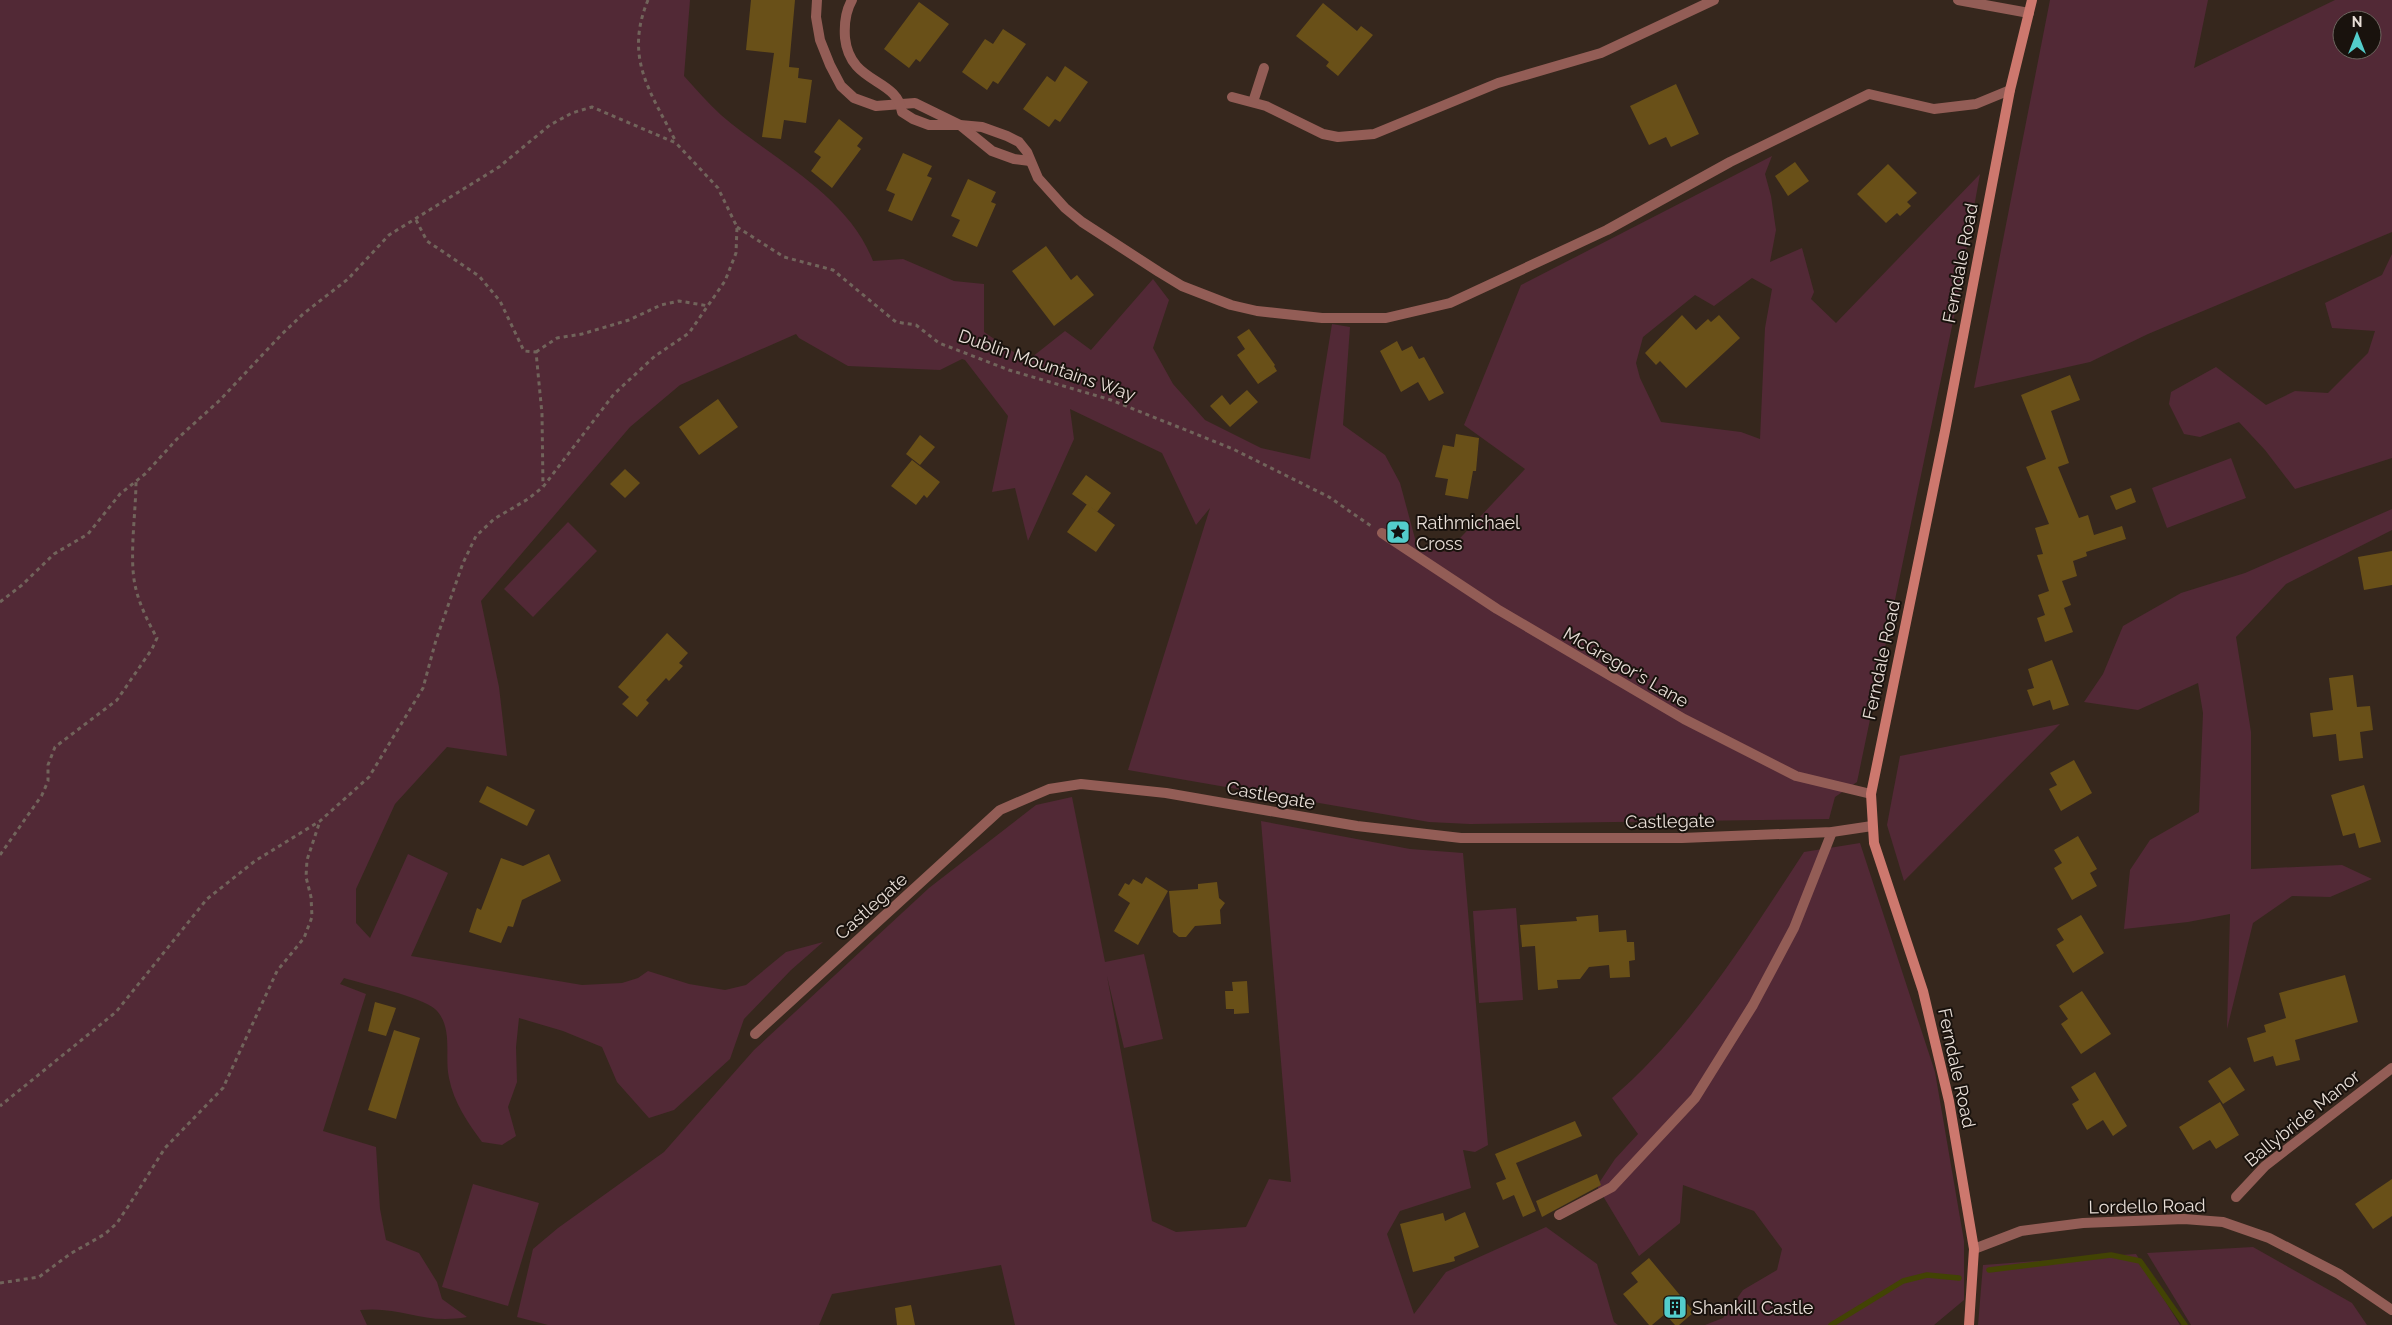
<svg xmlns="http://www.w3.org/2000/svg" width="2392" height="1325" font-family="Raleway,sans-serif">
	<style>
		.green { fill: #522936; fill-rule: evenodd }
		.lines { fill: none; stroke-linecap: round; stroke-linejoin: round }
		.stream { stroke: #424304; stroke-width: 5.5 }
		.building { fill: #695018 }
		.path { stroke: #71645b; stroke-width: 3; stroke-dasharray: 4 4; stroke-linecap: butt }
		.lane { stroke: #935d56; stroke-width: 10 }
		.street { stroke: #935d56; stroke-width: 10 }
		.secondary { stroke: #cd786e; stroke-width: 10 }
		.labels { text-anchor: middle; dominant-baseline: central; stroke-width: 4; stroke-linejoin: round; paint-order: stroke }
		.street-label { font-size: 18px; fill: #e8ded7; stroke: #19120d }
		.poi-label { font-size: 18px; fill: #e8ded7; stroke: #19120d; text-anchor: start }
	</style>
	<rect width="100%" height="100%" fill="#36271d"/>
	<g class="green">
		<path d="M0,0H690L684,76C696,89 708,103 721,115C772,159 847,194 873,261L903,259L954,281L984,284V332L1027,361L1065,331L1091,350L1153,279L1169,300L1153,348L1173,384L1205,420L1261,448L1310,459L1332,324L1350,327L1343,425L1385,455L1400,483L1417,546L1447,552L1525,469L1464,425L1521,285L1772,156L1765,174L1771,196L1776,230L1770,262L1802,248L1814,292L1811,299L1836,323L1980,174L1955,312L1857,782L1835,797L1829,819L1470,824L1429,822L1128,770L1210,508L1196,525L1162,453L1070,409L1074,439L1028,541L1015,488L992,492L1008,416L965,360L962,359L940,370L848,366L799,338L796,334L680,385L630,427L481,601L499,687L507,756L447,747L395,804L356,889V923L370,938L408,854L448,873L411,956L582,985L622,983L638,978L648,971L689,984L725,990L746,985L786,952L823,942L791,970L744,1019L730,1059L674,1110L649,1118L617,1082L602,1047L563,1031L519,1018L516,1047L517,1082L508,1107L516,1136L502,1145L482,1142C468,1123 454,1103 449,1078C444,1056 454,1027 435,1009C422,997 363,984 344,978L340,984L366,994L323,1131L376,1147L380,1209L386,1240L419,1253L437,1282L442,1299L467,1317C423,1325 403,1306 360,1310L367,1325H0ZM1752,278L1772,289L1765,328L1760,439L1741,432L1661,422L1640,378L1636,363L1643,337L1695,295L1714,306Z"/>
		<path d="M2050,0H2208L2194,68L2335,0H2392V232L2148,334L2090,362L1974,388ZM2342,20H2372V50H2342Z"/>
		<polygon points="2392,254 2392,458 2295,489 2265,450 2239,422 2200,437 2184,434 2169,404 2171,392 2216,367 2266,405 2295,391 2328,393 2368,353 2375,331 2332,328 2325,303 2382,275"/>
		<polygon points="2231,458 2246,498 2167,528 2152,488"/>
		<polygon points="2392,509 2392,530 2286,584 2236,637 2251,732 2251,869 2342,865 2372,879 2330,897 2292,896 2253,923 2227,1029 2230,914 2188,922 2124,929 2130,870 2150,840 2199,812 2203,713 2198,683 2138,710 2084,702 2103,674 2123,626 2181,593 2245,573"/>
		<polygon points="568,522 597,551 533,617 504,589"/>
		<polygon points="2060,724 1904,881 1887,825 1900,756"/>
		<polygon points="1072,797 1105,962 1144,954 1163,1039 1124,1048 1107,976 1152,1221 1176,1232 1246,1227 1269,1179 1291,1182 1261,821 1410,849 1463,853 1488,1145 1475,1152 1463,1150 1471,1188 1400,1211 1387,1234 1414,1314 1446,1272 1546,1227 1597,1264 1614,1322 1618,1325 1015,1325 1001,1265 832,1294 819,1325 548,1325 517,1317 533,1249 558,1228 664,1152 754,1050 929,888 1036,805"/>
		<path d="M1860,843L1935,1072L1964,1241V1300L1934,1325H1705L1723,1318L1743,1290L1777,1270L1782,1249L1754,1211L1683,1185L1680,1223L1639,1256L1597,1186L1615,1159L1638,1134L1612,1098C1691,1030 1747,939 1804,852Z"/>
		<polygon points="1516,908 1523,1000 1479,1003 1473,911"/>
		<polygon points="473,1184 539,1203 508,1306 442,1287"/>
		<polygon points="2253,1247 2352,1303 2367,1325 2191,1325 2147,1253"/>
		<polygon points="2136,1254 2180,1325 1978,1325 1983,1265"/>
	</g>
	<g class="lines">
		<g class="stream">
			<polyline points="1989,1270 2111,1255 2140,1261 2185,1325"/>
			<polyline points="1831,1325 1903,1281 1927,1275 1959,1278"/>
		</g>
	</g>
	<g class="building">
		<polygon points="751,0 795,0 789,67 799,68 798,78 812,80 806,123 784,120 781,139 762,137 774,53 746,50"/>
		<polygon points="919,2 949,24 920,62 916,59 909,68 884,49"/>
		<polygon points="1323,3 1357,31 1361,26 1373,35 1338,76 1326,66 1329,62 1296,36"/>
		<polygon points="1003,29 1026,44 998,84 993,81 987,90 962,72 985,39 993,44"/>
		<polygon points="1065,66 1088,82 1060,122 1055,119 1049,127 1023,109 1047,76 1055,82"/>
		<polygon points="1676,84 1699,134 1671,147 1666,137 1649,145 1630,106"/>
		<polygon points="839,119 863,138 857,146 861,149 832,188 811,171 821,157 814,152"/>
		<polygon points="903,153 932,166 927,176 932,178 912,221 888,211 895,194 886,190"/>
		<polygon points="1795,162 1809,181 1788,196 1775,176"/>
		<polygon points="1888,164 1917,193 1907,202 1911,206 1900,216 1897,213 1886,223 1857,194"/>
		<polygon points="968,179 996,192 991,202 996,204 977,247 952,236 960,220 951,216"/>
		<polygon points="1046,246 1071,280 1077,275 1094,295 1054,326 1012,271"/>
		<polygon points="1682,315 1696,330 1708,319 1711,322 1719,315 1740,338 1686,388 1660,361 1656,365 1645,353"/>
		<polygon points="1249,329 1275,365 1274,366 1277,371 1258,384 1237,355 1245,349 1237,337"/>
		<polygon points="1397,341 1402,351 1412,346 1419,359 1424,357 1444,393 1429,401 1418,382 1401,392 1380,351"/>
		<polygon points="2070,375 2080,400 2051,411 2069,463 2058,467 2079,518 2088,515 2094,535 2122,526 2126,539 2086,552 2087,556 2073,561 2077,576 2062,581 2071,605 2064,608 2073,632 2045,642 2037,618 2045,615 2038,595 2049,591 2037,555 2043,554 2035,528 2049,524 2026,467 2046,459 2021,395"/>
		<polygon points="1247,390 1258,402 1230,427 1210,406 1222,395 1230,405"/>
		<polygon points="718,399 738,427 699,455 679,427"/>
		<polygon points="1456,434 1479,438 1476,471 1473,471 1468,499 1445,495 1448,479 1435,477 1443,445 1454,447"/>
		<polygon points="920,435 935,447 920,465 906,454"/>
		<polygon points="912,460 940,482 927,498 924,495 916,505 891,486"/>
		<polygon points="625,469 640,483 625,498 610,484"/>
		<polygon points="1086,475 1111,493 1097,512 1072,494"/>
		<polygon points="2131,488 2136,502 2116,510 2110,496"/>
		<polygon points="1087,504 1115,525 1096,552 1067,532"/>
		<polygon points="2392,551 2392,585 2364,590 2358,557"/>
		<polygon points="667,633 688,653 679,663 683,666 669,681 666,678 646,700 649,703 637,717 622,704 629,697 618,687"/>
		<polygon points="2052,660 2069,705 2053,710 2050,700 2033,706 2027,690 2034,688 2028,669"/>
		<polygon points="2353,675 2357,707 2370,706 2373,730 2360,732 2363,758 2339,761 2336,734 2313,737 2310,713 2333,710 2329,678"/>
		<polygon points="2074,760 2092,793 2061,811 2049,789 2057,785 2050,773"/>
		<polygon points="2364,785 2381,842 2359,848 2355,833 2343,836 2331,795"/>
		<polygon points="487,786 535,810 527,826 479,802"/>
		<polygon points="2078,836 2097,869 2090,873 2097,886 2072,900 2054,868 2062,863 2054,850"/>
		<polygon points="549,854 561,881 522,900 513,927 508,926 501,943 469,932 477,908 481,910 501,858 523,866"/>
		<polygon points="1146,877 1168,891 1138,945 1114,931 1130,903 1118,895 1125,883 1129,885 1133,879 1142,884"/>
		<polygon points="1217,882 1219,898 1225,903 1220,910 1221,924 1195,926 1186,937 1179,937 1173,932 1169,891 1198,889 1198,884"/>
		<polygon points="1598,915 1599,932 1626,930 1627,942 1634,942 1635,960 1629,961 1630,977 1610,978 1609,965 1589,967 1580,979 1557,980 1558,988 1538,990 1535,946 1522,947 1520,925 1577,921 1576,917"/>
		<polygon points="2081,915 2104,953 2073,973 2056,945 2064,940 2057,929"/>
		<polygon points="2345,975 2358,1022 2295,1040 2300,1060 2276,1066 2273,1056 2254,1062 2247,1038 2266,1032 2264,1025 2286,1018 2279,993"/>
		<polygon points="1247,981 1249,1013 1234,1014 1234,1009 1226,1009 1225,991 1233,991 1232,982"/>
		<polygon points="2082,991 2111,1034 2081,1054 2061,1024 2068,1019 2059,1006"/>
		<polygon points="375,1002 396,1008 386,1036 368,1031"/>
		<polygon points="394,1030 420,1038 396,1119 368,1110"/>
		<polygon points="2230,1067 2245,1090 2223,1104 2208,1081"/>
		<polygon points="2095,1072 2127,1126 2113,1136 2103,1120 2087,1130 2072,1104 2079,1100 2071,1087"/>
		<polygon points="2220,1102 2239,1135 2216,1149 2210,1140 2193,1150 2179,1127"/>
		<polygon points="1575,1121 1582,1136 1516,1163 1536,1211 1523,1217 1514,1195 1503,1200 1496,1183 1506,1179 1495,1154"/>
		<polygon points="1597,1174 1601,1185 1542,1217 1536,1201"/>
		<polygon points="2392,1179 2392,1216 2373,1229 2355,1204"/>
		<polygon points="1465,1212 1479,1247 1454,1257 1455,1261 1413,1272 1400,1224 1443,1213 1445,1221"/>
		<polygon points="1649,1258 1694,1312 1679,1325 1675,1325 1665,1314 1652,1325 1649,1325 1623,1294 1638,1282 1631,1273"/>
		<polygon points="911,1305 915,1325 897,1325 895,1308"/>
	</g>
	<g class="lines">
		<g class="path">
			<path d="M648,0C624,58 650,91 676,142"/>
			<polyline points="416,220 427,241 479,276 500,301 524,351 536,352 542,414 543,486"/>
			<polyline points="737,227 784,257 833,270 896,322 916,325 939,343 1009,370 1111,400 1233,449 1329,497 1371,526"/>
			<polyline points="536,352 557,338 582,334 629,320 661,305 679,301 709,306"/>
			<polyline points="0,602 22,585 54,554 88,534 120,494 145,474 177,439 220,400 282,334 303,314 348,279 389,235 499,167 550,125 572,113 592,107 676,143 718,188 737,227 736,253 725,281 689,333 655,356 614,394 543,487 528,499 494,519 476,536 463,563 436,640 423,688 369,777 320,821 255,861 207,899 116,1012 0,1106"/>
			<path d="M0,855L42,795L48,781V765L55,747L117,700L152,649L157,638C148,622 139,604 135,585C129,556 136,512 136,481"/>
			<polyline points="0,1283 39,1277 70,1254 105,1234 117,1223 131,1202 165,1148 223,1088 277,971 304,938 312,917 311,897 306,877 307,860 320,821"/>
		</g>
		<g class="lane">
			<polyline points="817,0 816,17 820,40 830,65 841,86 854,98 876,106 915,103 960,125 982,127 1007,136 1019,142 1027,152 1038,178 1065,208 1082,222 1159,272 1182,286 1231,305 1257,311 1322,318 1386,318 1450,303 1607,230 1730,162 1869,94 1934,109 1976,104 2010,90"/>
			<path d="M852,0C845,12 844,24 845,38C850,85 897,77 902,112L913,119L929,125H960L992,151L1014,159L1030,161"/>
			<polyline points="1382,533 1497,609 1684,719 1796,776 1871,794"/>
			<polyline points="1559,1215 1612,1187 1695,1098 1753,1005 1794,928 1832,832"/>
		</g>
		<g class="street">
			<polyline points="1958,0 2029,13"/>
			<polyline points="1232,97 1266,106 1323,134 1338,137 1374,134 1498,83 1601,53 1714,0"/>
			<polyline points="1253,102 1264,68"/>
			<polyline points="755,1034 1000,810 1049,789 1081,784 1166,793 1357,826 1461,838 1682,838 1832,832 1872,826"/>
			<polyline points="2236,1197 2265,1166 2392,1068"/>
			<polyline points="1974,1249 2021,1231 2083,1223 2184,1219 2223,1222 2269,1238 2339,1274 2392,1310"/>
		</g>
		<polyline class="secondary" points="1969,1325 1974,1249 1949,1101 1923,991 1874,843 1871,794 1945,431 2010,90 2032,0"/>
	</g>
	<defs>
		<g id="sight-square" transform="scale(1.25)"><rect x="-9" y="-9" width="18" height="18" rx="4" fill="#53cdcb" stroke="#19120d"/><path d="M0-6L1.8-2.2L6-1.7L2.9 1.2L3.7 5.4L0 3.3L-3.7 5.4L-2.9 1.2L-6-1.7L-1.8-2.2Z" fill="#111"/></g>
		<g id="building-square" transform="scale(1.25)"><rect x="-9" y="-9" width="18" height="18" rx="4" fill="#53cdcb" stroke="#19120d"/><path d="M-4-6H4V6H1V3H-1V6H-4ZM-2.5-4.3h1.7v1.8h-1.7ZM.8-4.3h1.7v1.8H.8ZM-2.5-1h1.7V.8h-1.7ZM.8-1h1.7V.8H.8Z" fill="#111"/></g>
	</defs>
	<g fill-rule="evenodd">
		<use href="#sight-square" x="1398" y="532"/>
		<use href="#building-square" x="1675" y="1307"/>
	</g>
	<g class="labels">
		<g class="street-label">
			<text transform="translate(1960 263) rotate(-79)">Ferndale Road</text>
			<text transform="translate(1047 365) rotate(19)">Dublin Mountains Way</text>
			<text transform="translate(1881 660) rotate(-78)">Ferndale Road</text>
			<text transform="translate(1626 667) rotate(30)">McGregor's Lane</text>
			<text transform="translate(1271 795) rotate(10)">Castlegate</text>
			<text transform="translate(1670 821) rotate(-1)">Castlegate</text>
			<text transform="translate(871 906) rotate(-42)">Castlegate</text>
			<text transform="translate(1957 1068) rotate(78)">Ferndale Road</text>
			<text transform="translate(2302 1118) rotate(-39)">Ballybride Manor</text>
			<text transform="translate(2147 1206) rotate(-1)">Lordello Road</text>
		</g>
		<g class="poi-label">
			<text x="1416" y="522">Rathmichael<tspan x="1416" dy="21">Cross</tspan></text>
			<text x="1692" y="1307">Shankill Castle</text>
		</g>
	</g>
	<g transform="translate(2357 35)"><circle r="24" fill="#19120d" stroke="#6c645e"/>
	<path d="M0-4L9 19L0 12L-9 19Z" fill="#53cdcb"/>
	<text y="-8" font-size="14" font-weight="bold" text-anchor="middle" fill="#e8ded7">N</text>
	</g>
</svg>
